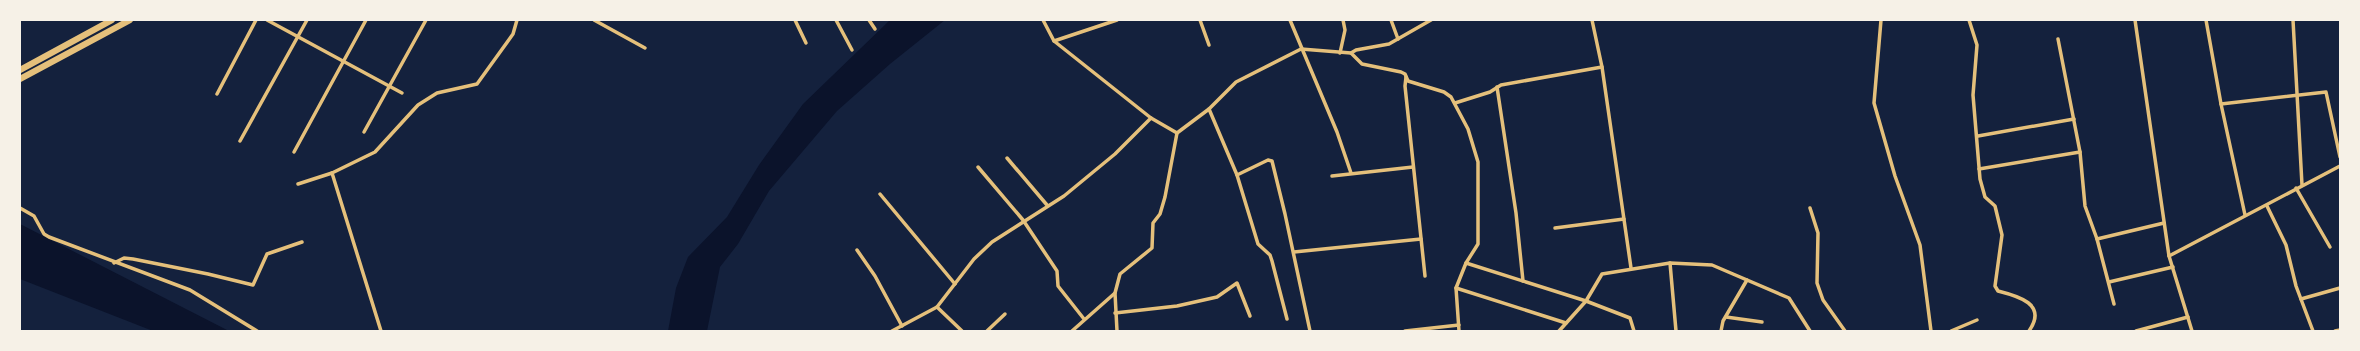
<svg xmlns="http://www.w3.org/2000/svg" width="2360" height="351" font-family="Mulish,sans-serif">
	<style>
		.water { fill: #0b132b }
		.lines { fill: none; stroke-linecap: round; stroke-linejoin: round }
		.minor { stroke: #e5c07b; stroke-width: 3.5 }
		.trunk { stroke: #e5c07b; stroke-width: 6 }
	</style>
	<rect width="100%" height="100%" fill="#14213d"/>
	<g class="water">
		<polygon points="890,20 945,20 890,64 837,111 769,191 738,244 720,267 707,331 668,331 676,288 688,257 727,217 759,165 803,104"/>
		<polygon points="20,224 229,331 153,331 20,279"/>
	</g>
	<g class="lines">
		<g class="minor">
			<polyline points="267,20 402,93"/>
			<polyline points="594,20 645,48"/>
			<polyline points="795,20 806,43"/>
			<polyline points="836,20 852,50"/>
			<polyline points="869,20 875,29"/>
			<polyline points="1043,20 1054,41 1151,118 1177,133 1209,109 1236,82 1301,49 1351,53 1356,50 1389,44 1431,20"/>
			<polyline points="1200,20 1209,45"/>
			<polyline points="1290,20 1337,132 1351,173"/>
			<polyline points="1391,20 1398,39"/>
			<polyline points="1592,20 1602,67 1631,268"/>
			<polyline points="1881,20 1874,103 1895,176 1920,245 1931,331"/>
			<path d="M1969,20L1977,45L1973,95L1980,179L1985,197L1995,206L2002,235L1995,286L1998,291C2018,296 2048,304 2029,331"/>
			<polyline points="2135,20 2169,256 2192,331"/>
			<polyline points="2206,20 2221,104 2245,215"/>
			<polyline points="2293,20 2302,185"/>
			<polyline points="2058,39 2080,152 2085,206 2097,239 2114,304"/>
			<polyline points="1054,41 1117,20"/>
			<polyline points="1340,53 1345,30 1343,20"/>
			<polyline points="1351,53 1362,64 1401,72 1405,74 1408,81 1444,92 1451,97 1468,129 1478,162 1478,244 1466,263 1456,288 1459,331"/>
			<polyline points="1406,77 1405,86 1425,276"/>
			<polyline points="1497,87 1516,213 1523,281"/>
			<polyline points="217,94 256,20"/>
			<polyline points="1455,103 1490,92 1501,85 1602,67"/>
			<polyline points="2221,104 2326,92 2340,157"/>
			<polyline points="1209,109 1237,175 1258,244 1270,255 1272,261 1287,319"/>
			<polyline points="364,132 426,20"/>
			<polyline points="1978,136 2074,119"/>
			<polyline points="240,141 307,20"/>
			<polyline points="294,152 366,20"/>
			<polyline points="1007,158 1047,205"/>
			<polyline points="978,167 1023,220 1057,271 1058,286 1084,319"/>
			<polyline points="1979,169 2080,152"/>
			<polyline points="332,173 381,331"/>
			<polyline points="1237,175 1268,160 1272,161 1285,214 1310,331"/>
			<polyline points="1332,176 1413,167"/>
			<polyline points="298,184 332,173 375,152 418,105 437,93 477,84 513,34 517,20"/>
			<polyline points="2296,188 2330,247"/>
			<polyline points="880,194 955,284"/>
			<polyline points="2267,206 2286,245 2296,286 2313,331"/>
			<polyline points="20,208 34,216 44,234 49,237 190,290 257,331"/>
			<polyline points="1810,208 1818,233 1817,283 1823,300 1845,331"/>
			<polyline points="1555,228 1624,219"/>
			<polyline points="2097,239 2164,223"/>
			<polyline points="857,250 875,276 902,326"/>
			<polyline points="1294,252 1421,239"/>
			<polyline points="2169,256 2340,166"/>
			<polyline points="114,263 124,258 133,259 208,274 253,285 267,254 302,242"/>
			<polyline points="1466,263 1586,301 1630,318 1634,331"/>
			<polyline points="1670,263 1676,331"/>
			<polyline points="2109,282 2173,267"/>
			<polyline points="1456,288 1566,323"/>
			<polyline points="2301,299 2340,288"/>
			<polyline points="937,307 962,331"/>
			<polyline points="1115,313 1177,306 1217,297 1237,283 1250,316"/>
			<polyline points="1726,317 1762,322"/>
			<polyline points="892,331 937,307 974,259 992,242 1064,196 1115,154 1151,118"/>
			<polyline points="987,331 1005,314"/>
			<polyline points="1072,331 1115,293"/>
			<polyline points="1117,331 1115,293 1120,274 1152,248 1153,223 1160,214 1165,197 1177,133"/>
			<polyline points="1405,331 1459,325"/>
			<polyline points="1559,331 1586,301 1602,274 1670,263 1712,265 1789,298 1810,331"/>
			<polyline points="1721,331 1723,321 1747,280"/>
			<polyline points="1951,331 1977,320"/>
			<polyline points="2136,331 2188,317"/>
			<polyline points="2335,331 2340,330"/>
		</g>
		<g class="trunk">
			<polyline points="20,70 112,20"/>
			<polyline points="20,79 130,20"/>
		</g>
	</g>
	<rect width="2360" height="351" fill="none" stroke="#f6f1e7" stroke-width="42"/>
</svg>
